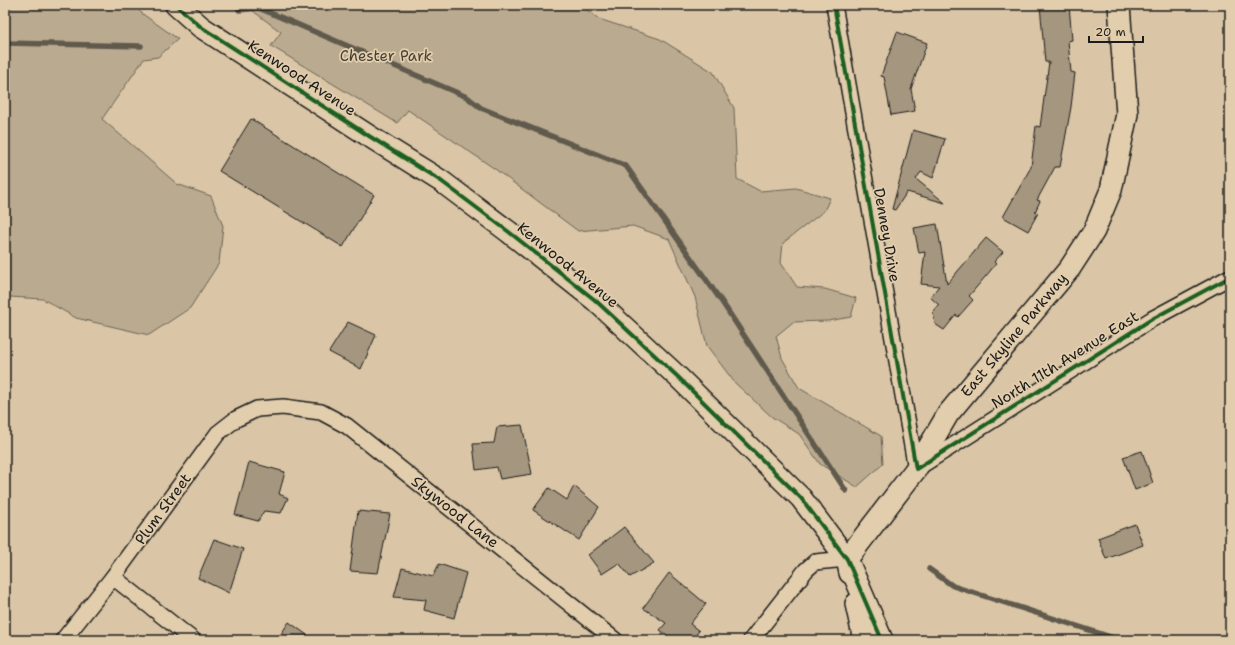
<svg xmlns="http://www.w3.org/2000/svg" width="1235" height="645" font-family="'Shantell Sans',sans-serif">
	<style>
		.green { fill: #baaa8f; stroke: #6b6356 }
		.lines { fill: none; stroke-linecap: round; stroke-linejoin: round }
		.stream { stroke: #615a4e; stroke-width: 5.5 }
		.building { fill: #a5967f; stroke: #1c1c1c }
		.street-casing { stroke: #1c1c1c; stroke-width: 18 }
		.secondary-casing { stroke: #1c1c1c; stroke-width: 24 }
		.street { stroke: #e2cdac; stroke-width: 15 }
		.secondary { stroke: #e2cdac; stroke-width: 21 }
		.cycleway-casing { stroke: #e2cdac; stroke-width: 6 }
		.cycleway { stroke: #1b5e20; stroke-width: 4 }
		.labels { text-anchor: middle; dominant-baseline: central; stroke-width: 3.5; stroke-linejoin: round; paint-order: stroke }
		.park-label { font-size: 15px; fill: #444039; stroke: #e2cdac }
		.street-label { font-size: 15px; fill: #1c1c1c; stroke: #e2cdac }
	</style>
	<rect width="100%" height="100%" fill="#dac6a6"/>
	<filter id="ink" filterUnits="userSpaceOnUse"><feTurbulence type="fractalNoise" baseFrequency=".025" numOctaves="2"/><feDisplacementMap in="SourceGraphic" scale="8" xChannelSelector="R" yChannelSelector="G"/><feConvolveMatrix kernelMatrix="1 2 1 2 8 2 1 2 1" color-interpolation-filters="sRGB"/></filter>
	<g filter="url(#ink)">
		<g class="green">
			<polygon points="5,5 133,5 144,15 178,39 158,57 144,59 102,119 177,184 211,196 223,226 219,263 190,308 149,335 76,318 43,299 10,297 5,300"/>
			<polygon points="245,5 580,5 599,19 660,39 713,72 734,108 737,179 760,191 796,188 830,198 824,211 783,243 781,263 797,287 825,289 856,298 851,317 828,321 793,322 776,336 782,358 799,388 881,436 883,464 857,487 820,464 799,434 772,417 735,383 707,346 695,297 669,239 633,226 578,231 495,169 408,110 397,123 271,46 281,32"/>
		</g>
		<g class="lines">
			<g class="stream">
				<polyline points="239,10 259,8 467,97 481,108 626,166 722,302 846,491"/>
				<polyline points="5,43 141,46"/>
				<polyline points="929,569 953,586 1120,640"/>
				<polyline points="1199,640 1230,637"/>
			</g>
		</g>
		<g class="building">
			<polygon points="1040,5 1069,5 1072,40 1068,41 1071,72 1075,73 1071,107 1060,167 1055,167 1037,200 1040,201 1035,212 1038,213 1028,231 1003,217 1031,167 1036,126 1040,127 1049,62 1045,62"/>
			<polygon points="897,32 927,43 911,89 915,111 891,115 884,77 881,76"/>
			<polygon points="251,119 374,195 343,247 219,171"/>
			<polygon points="913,130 945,139 933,178 921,172 916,179 945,203 907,192 895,210 892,209"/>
			<polygon points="937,224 947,284 986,238 1003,252 994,262 996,264 969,296 973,300 958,317 956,315 944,330 935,324 933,312 939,305 930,297 939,286 921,284 925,252 919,253 914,228"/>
			<polygon points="348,322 376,335 361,369 329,352"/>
			<polygon points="522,425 532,474 500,479 497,467 476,470 473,444 494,443 497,427"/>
			<polygon points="1142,451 1153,483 1135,490 1123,457"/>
			<polygon points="249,462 285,472 279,494 288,498 281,513 264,511 258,521 235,515"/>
			<polygon points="574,486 599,507 579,540 533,510 549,488 567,500"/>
			<polygon points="358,511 390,514 378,573 350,571"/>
			<polygon points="1135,524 1143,545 1106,559 1098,538"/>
			<polygon points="624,527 654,563 630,577 619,563 602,574 588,555"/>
			<polygon points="214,539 243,549 229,593 198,578"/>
			<polygon points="439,564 466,573 454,618 424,610 426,600 394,597 402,568 433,576"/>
			<polygon points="669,573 706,604 690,624 699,631 691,640 674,640 660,630 666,623 643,608"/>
			<polygon points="289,622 314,640 277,640"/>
		</g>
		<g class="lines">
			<g class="street-casing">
				<g id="street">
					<polyline points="834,5 916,469 1152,319 1230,277"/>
					<polyline points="113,577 193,640"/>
					<polyline points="63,640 113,577 218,433 236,419 257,409 283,407 321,412 347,426 615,640"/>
					<polyline points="751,640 806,570 815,562 847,559"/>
				</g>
			</g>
			<g class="secondary-casing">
				<g id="secondary">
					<polyline points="176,5 201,27 369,136 441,181 509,232 595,300 677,376 801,498 847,559 882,640"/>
					<polyline points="850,573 847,559 916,469 948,414 1070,268 1094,231 1111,190 1127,114 1119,5"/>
					<polyline points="856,604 864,640"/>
				</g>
			</g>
			<use href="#street" class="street"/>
			<use href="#secondary" class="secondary"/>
			<g class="cycleway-casing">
				<g id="cycleway">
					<polyline points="176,5 201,27 369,136 441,181 509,232 595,300 677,376 801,498 847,559 882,640"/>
					<polyline points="834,5 916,469 1152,319 1230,277"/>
				</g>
			</g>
			<use href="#cycleway" class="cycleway"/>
		</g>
	</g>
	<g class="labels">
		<g class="park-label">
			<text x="386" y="56">Chester Park</text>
		</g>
		<g class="street-label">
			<text transform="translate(302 78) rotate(33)">Kenwood Avenue</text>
			<text transform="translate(887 235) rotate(80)">Denney Drive</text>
			<text transform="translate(568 265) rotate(39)">Kenwood Avenue</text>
			<text transform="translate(1014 335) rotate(-50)">East Skyline Parkway</text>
			<text transform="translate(1065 360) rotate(-32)">North 11th Avenue East</text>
			<text transform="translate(163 509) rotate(-54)">Plum Street</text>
			<text transform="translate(455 512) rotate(38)">Skywood Lane</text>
		</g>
	</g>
	<rect width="1235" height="645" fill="none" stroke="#e2cdac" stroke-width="20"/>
	<rect x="10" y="10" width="1215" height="625" fill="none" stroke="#1c1c1c" stroke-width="1.5" filter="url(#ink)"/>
	<path d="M1089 36v6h54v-6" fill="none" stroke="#1c1c1c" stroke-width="2"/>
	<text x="1095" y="36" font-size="12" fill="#1c1c1c" stroke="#e2cdac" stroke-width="3" paint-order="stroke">20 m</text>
</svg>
